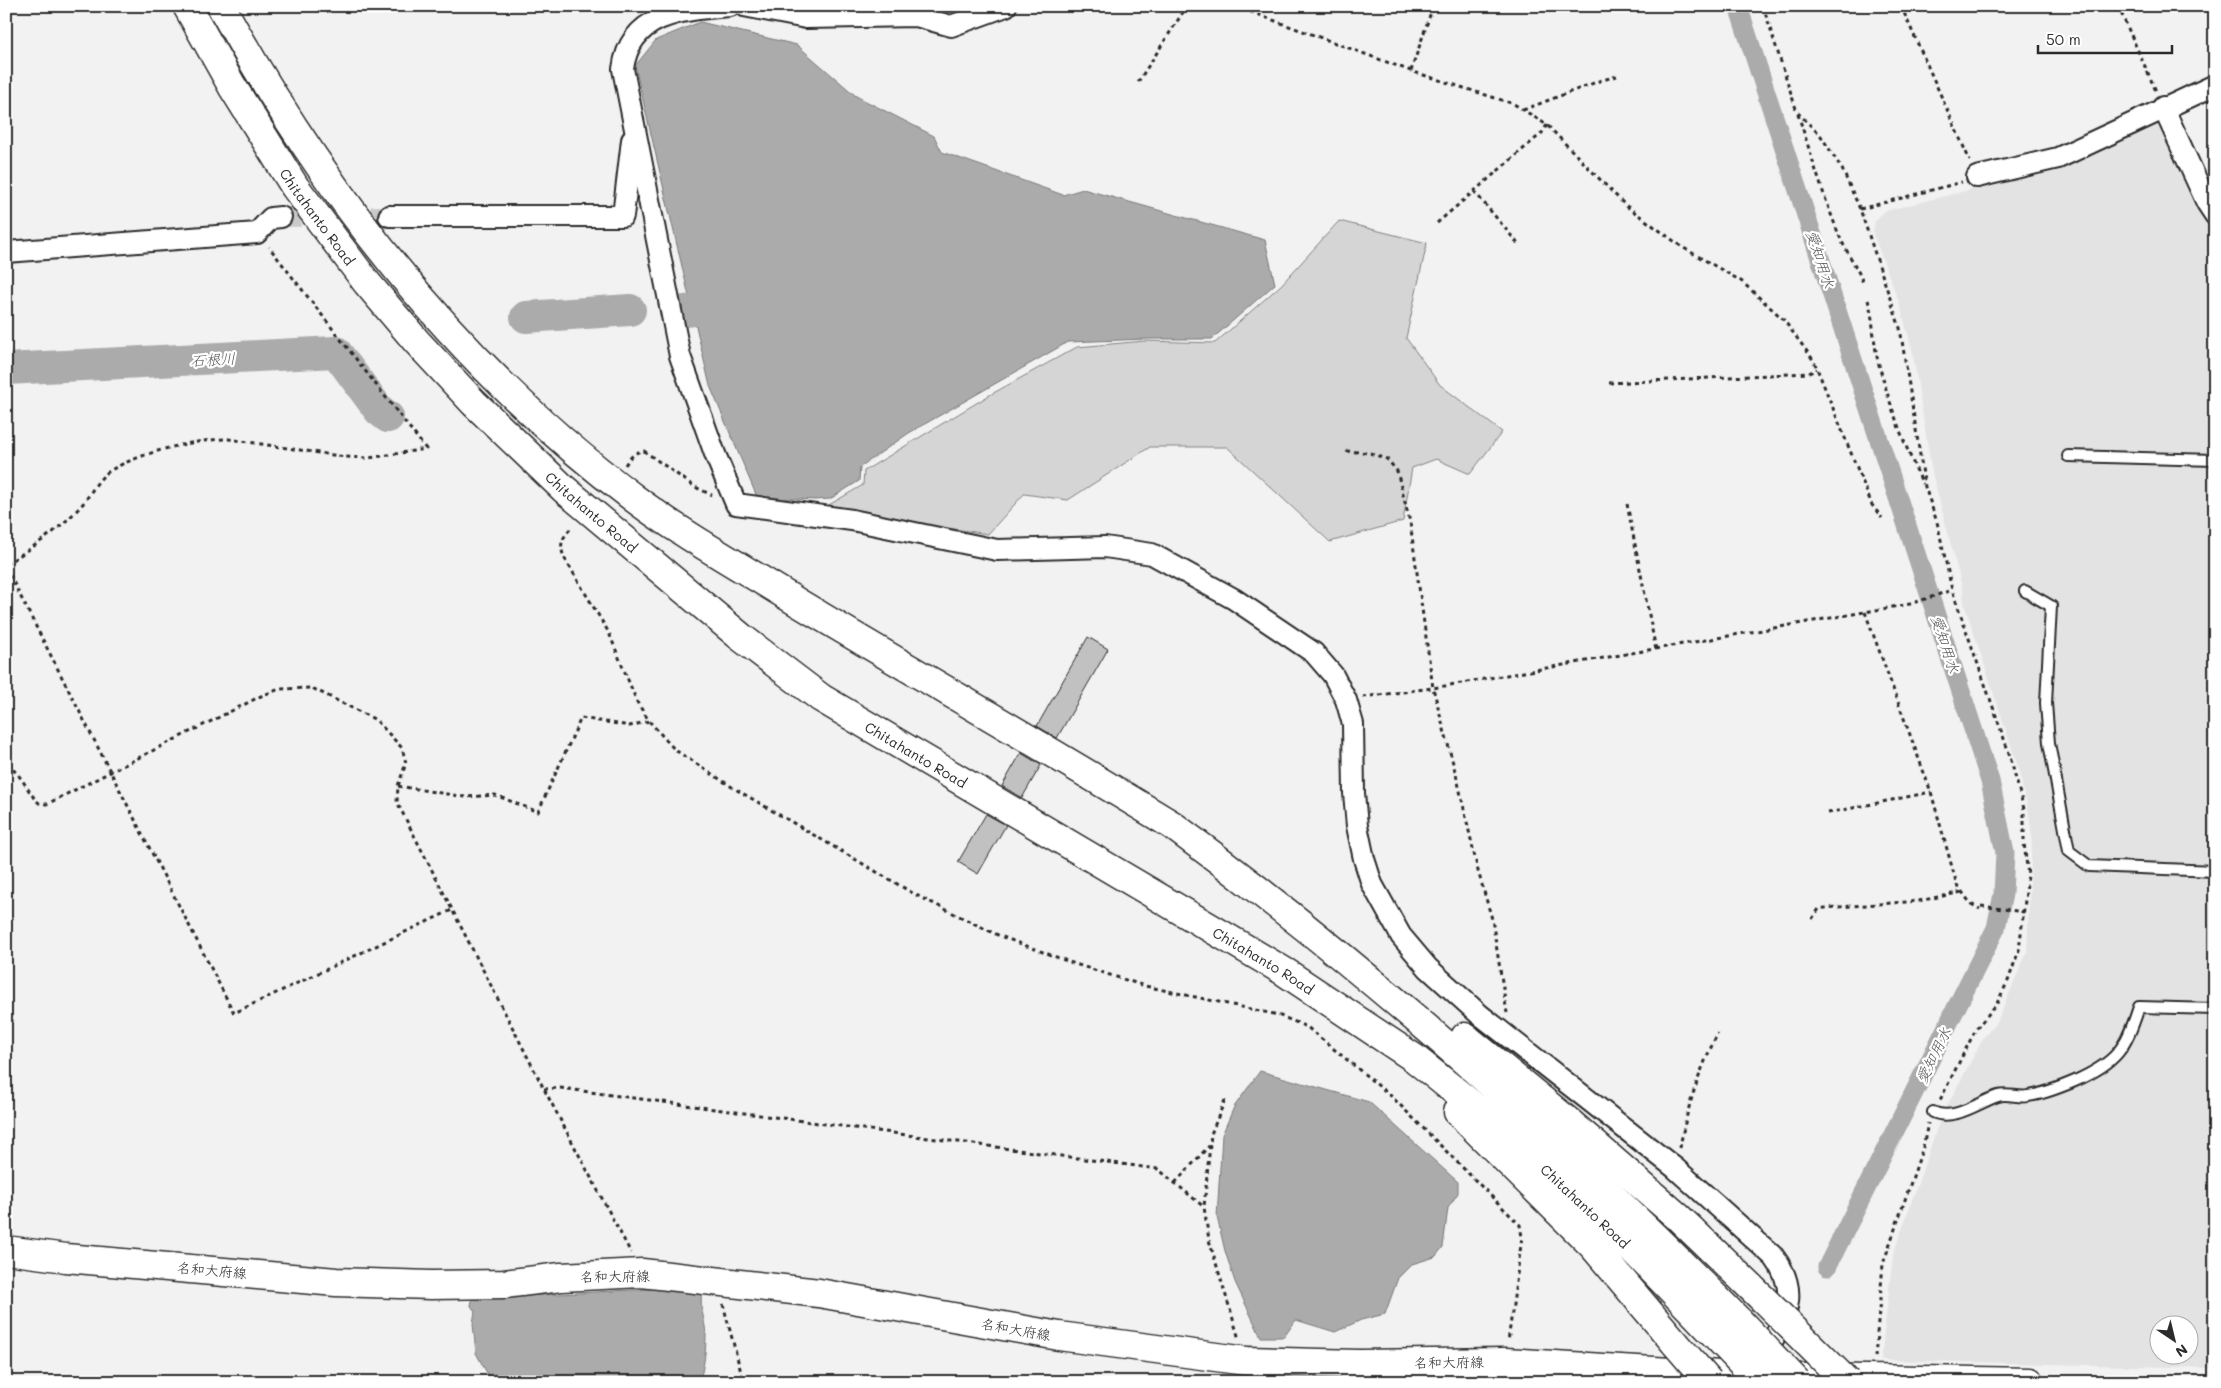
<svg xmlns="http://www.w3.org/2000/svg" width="2221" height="1388" font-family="Mali,'Klee One',sans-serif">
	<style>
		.built { fill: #e3e3e3; fill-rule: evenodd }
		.green { fill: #d5d5d5; stroke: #808080 }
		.water { fill: #ababab; stroke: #787878 }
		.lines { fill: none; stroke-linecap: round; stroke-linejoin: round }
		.canal { stroke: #ababab; stroke-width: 19 }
		.river { stroke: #ababab; stroke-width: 32 }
		.building { fill: #c1c1c1; stroke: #2b2b2b }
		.street-tunnel { stroke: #cacaca; stroke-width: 20; stroke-dasharray: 20 10; stroke-linecap: butt }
		.lane-casing { stroke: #2b2b2b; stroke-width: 14 }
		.street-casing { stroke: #2b2b2b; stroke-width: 24 }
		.secondary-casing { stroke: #2b2b2b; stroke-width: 31 }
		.highway-casing { stroke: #2b2b2b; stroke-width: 31 }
		.path { stroke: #2b2b2b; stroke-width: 3; stroke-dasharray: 4 4; stroke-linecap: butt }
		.lane { stroke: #fff; stroke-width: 10 }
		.street { stroke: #fff; stroke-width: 20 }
		.secondary { stroke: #fff; stroke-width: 28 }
		.highway { stroke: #fff; stroke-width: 28 }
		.highway-bridge-casing { stroke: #2b2b2b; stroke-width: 31; stroke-linecap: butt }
		.highway-bridge { stroke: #fff; stroke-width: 28 }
		.labels { text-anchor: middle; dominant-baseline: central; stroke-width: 4.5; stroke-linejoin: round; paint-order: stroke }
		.street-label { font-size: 14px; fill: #2b2b2b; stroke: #fff }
		.water-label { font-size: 15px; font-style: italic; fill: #585858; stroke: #fff }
	</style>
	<rect width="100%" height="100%" fill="#f2f2f2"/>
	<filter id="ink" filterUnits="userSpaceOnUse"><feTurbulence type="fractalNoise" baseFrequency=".02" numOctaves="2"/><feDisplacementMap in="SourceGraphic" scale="10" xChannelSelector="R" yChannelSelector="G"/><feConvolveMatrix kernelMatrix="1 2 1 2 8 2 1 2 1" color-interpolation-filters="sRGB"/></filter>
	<g filter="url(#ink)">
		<path class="built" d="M2155,123L2165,128L2200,210L2215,231V1368L1881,1360L1893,1255L1941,1117L1984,1037L1997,1022L2027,952L2032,837L2029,813L2017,764L1964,603L1963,591L1932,472L1912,349L1899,302L1873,234L1875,221L1885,211L2053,169ZM2158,1326H2188V1356H2158Z"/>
		<polygon class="green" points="1339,221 1427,243 1406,338 1440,385 1502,432 1470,474 1436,459 1412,468 1403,521 1330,542 1227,447 1150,447 1068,500 1024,494 988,534 822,509 863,485 864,471 988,396 1077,347 1145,341 1215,343 1281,285"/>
		<g class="water">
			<polygon points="700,22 797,45 856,96 934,136 942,152 1063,195 1083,189 1265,240 1275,284 1212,339 1148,339 1068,342 909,433 860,467 859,481 830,499 815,500 757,497 710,386 635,66 656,40"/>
			<polygon points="1260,1071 1369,1102 1458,1182 1458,1193 1448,1208 1443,1247 1435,1257 1412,1264 1398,1278 1385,1314 1361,1320 1335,1332 1296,1320 1284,1337 1261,1337 1235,1282 1225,1251 1217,1217 1222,1135 1234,1107"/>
			<path d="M667,1288L702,1291C699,1307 705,1319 706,1335C706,1349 704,1369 699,1382H492L476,1353L473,1324L475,1311L471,1306L472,1299Z"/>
		</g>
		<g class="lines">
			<polyline class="canal" points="1738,6 1990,781 2005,853 2003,894 1996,928 1827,1267"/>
			<g class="river">
				<polyline points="685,311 716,308"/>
				<polyline points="526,317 630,310"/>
				<polyline points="6,369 336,352 379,410 388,417"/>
			</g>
		</g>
		<g class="building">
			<polygon points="1088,637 1108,649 1057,738 1037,726"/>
			<polygon points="1021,753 1041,765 1022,798 1002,786"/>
			<polygon points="986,814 1006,825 978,874 958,862"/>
		</g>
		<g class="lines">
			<polyline class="street-tunnel" points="281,217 389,216"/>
			<g class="lane-casing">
				<g id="lane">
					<polyline points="2068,456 2215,460"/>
					<polyline points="2025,591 2051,606 2046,703 2049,743 2069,851 2089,866 2215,871"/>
					<path d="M1933,1112C1954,1122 1979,1102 1998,1096C2007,1093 2019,1098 2028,1096C2044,1094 2061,1087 2075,1081C2117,1062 2125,1050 2139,1007L2215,1009"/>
				</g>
			</g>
			<g class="street-casing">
				<g id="street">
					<path d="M730,6C683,10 630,13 623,69L680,356L715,454L736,504L852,520L997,550L1105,547L1152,554L1234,599L1314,653L1333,675L1346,700L1353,724L1354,793L1357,826L1364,859L1372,884L1401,936L1428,968L1479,1014L1675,1168L1774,1257C1804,1297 1781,1323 1761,1362"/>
					<polyline points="744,6 806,18 916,16 951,26 1006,6"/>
					<polyline points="2163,107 2207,203 2215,215"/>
					<polyline points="1977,177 2058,158 2215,85"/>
					<polyline points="389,216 623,216 632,140"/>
					<polyline points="6,252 257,233 271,218 281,217"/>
					<polyline points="1484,1382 1490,1362"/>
				</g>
			</g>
			<g class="secondary-casing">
				<polyline id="secondary" points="6,1250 66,1258 336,1282 431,1285 504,1284 561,1277 642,1273 819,1293 1059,1336 1246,1361 1359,1364 1505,1362 1753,1377 2030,1382"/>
			</g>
			<g class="highway-casing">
				<g id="highway">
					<path id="s1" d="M187,6L232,86L295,187L367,283L417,342L474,403L564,489L742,638L821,698L1285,972L1414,1058L1512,1137L1637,1254L1720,1340"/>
					<path d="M221,6C325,195 461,369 635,499C686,537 743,568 797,602C922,677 1048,749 1172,825C1375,974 1563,1142 1739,1321"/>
					<polyline points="1465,1037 1569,1122 1678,1217 1762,1298"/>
					<polyline points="1458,1112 1593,1246 1676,1344"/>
				</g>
			</g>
			<g class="path">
				<polyline points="1235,6 1411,71 1514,104 1547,125 1625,205 1682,247 1741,281 1783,319 1814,361 1872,505 1882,518"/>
				<polyline points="1535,6 1540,10"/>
				<polyline points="1763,6 1797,112 1821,136 1842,169 1860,209 1900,328 1925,487 1937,522 1952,590 2009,753 2024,809 2024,843 2028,875 2019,950 2008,981 1996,1005 1976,1029 1940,1100"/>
				<polyline points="1901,6 1970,161"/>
				<polyline points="2118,6 2156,91"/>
				<polyline points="1411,71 1433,6"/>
				<polyline points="1138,82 1187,6"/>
				<polyline points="1523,110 1599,81 1617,76"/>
				<path d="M1798,114C1811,155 1823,195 1839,235C1846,252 1857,266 1863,283"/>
				<polyline points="1474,191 1519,245"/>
				<polyline points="1860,209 1962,182"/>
				<polyline points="1437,223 1542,133 1547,125"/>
				<path d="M1868,300C1874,320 1873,341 1878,361C1889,402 1904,446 1923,484"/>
				<polyline points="1609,383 1809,373 1817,369"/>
				<polyline points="1346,451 1370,453 1387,459 1397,471 1410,522 1433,688 1458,782 1478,871 1492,919 1507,1013"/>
				<path d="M625,465C630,458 635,451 644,451L695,487L712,495"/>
				<polyline points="1627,504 1656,650"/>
				<path d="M570,529C561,540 559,546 565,559L609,633L637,702L649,721L675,750L732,787L916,895L1000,936L1075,964L1145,986L1278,1015L1307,1027L1391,1096L1520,1225L1522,1237L1508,1342"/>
				<path d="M6,564C32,548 58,531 79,508C91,496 95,480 111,470C140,453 195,439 229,439L345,457L369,458L426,449L269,247"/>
				<polyline points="6,568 234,1013 454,909"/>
				<polyline points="1865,612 1931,792 1957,885 1971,904 1980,909"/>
				<polyline points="1363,697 1433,688 1910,604 1952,590"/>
				<path d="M6,765C23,774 26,791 39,803L47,804L263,695L280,689L312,688L376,720L402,748L406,763L398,786L397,802L544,1089L631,1253"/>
				<polyline points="398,786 465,797 495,795 538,812 581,718 630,726 649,721"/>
				<polyline points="1828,813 1931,792"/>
				<polyline points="1981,906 2024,912"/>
				<polyline points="1812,919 1819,909 1825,908 1919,901 1962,892"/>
				<polyline points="544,1089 560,1088 1158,1169 1204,1207"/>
				<polyline points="1225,1100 1211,1134 1204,1207 1209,1240 1239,1339"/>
				<path d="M1680,1148C1686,1110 1700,1068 1718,1033"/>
				<polyline points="1175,1183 1209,1146"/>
				<polyline points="723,1304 742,1376 745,1380"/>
				<polyline points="1875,1357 1883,1264 1923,1147 1928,1123"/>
				<polyline points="744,1381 752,1382"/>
			</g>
			<use href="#lane" class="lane"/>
			<use href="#street" class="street"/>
			<use href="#secondary" class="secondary"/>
			<use href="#highway" class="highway"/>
			<g class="highway-bridge-casing">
				<g id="highway-bridge">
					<polyline points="1762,1298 1847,1382"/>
					<polyline points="1739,1321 1797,1382"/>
					<polyline points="1720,1340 1760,1382"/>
					<polyline points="1676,1344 1709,1382"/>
				</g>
			</g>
			<use href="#highway-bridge" class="highway-bridge"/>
		</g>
	</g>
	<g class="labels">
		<g class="street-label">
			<text stroke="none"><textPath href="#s1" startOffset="248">Chitahanto Road</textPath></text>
			<text stroke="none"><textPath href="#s1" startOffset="652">Chitahanto Road</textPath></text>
			<text stroke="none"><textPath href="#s1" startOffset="1058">Chitahanto Road</textPath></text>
			<text stroke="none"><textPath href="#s1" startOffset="1462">Chitahanto Road</textPath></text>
			<text stroke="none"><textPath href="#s1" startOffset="1868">Chitahanto Road</textPath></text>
			<text transform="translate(212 1270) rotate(5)">名和大府線</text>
			<text transform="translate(615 1276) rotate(-1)">名和大府線</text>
			<text transform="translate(1016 1329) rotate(10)">名和大府線</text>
			<text transform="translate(1449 1362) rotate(-1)">名和大府線</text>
		</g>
		<g class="water-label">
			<text transform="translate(1821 259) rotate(72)">愛知用水</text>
			<text transform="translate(213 359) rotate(-3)">石根川</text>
			<text transform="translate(1946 644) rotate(72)">愛知用水</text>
			<text transform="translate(1933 1055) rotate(-64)">愛知用水</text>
		</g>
	</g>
	<rect width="2221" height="1388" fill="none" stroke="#fff" stroke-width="25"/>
	<rect x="12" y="12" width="2196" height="1363" fill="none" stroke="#2b2b2b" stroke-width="2" filter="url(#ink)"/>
	<g transform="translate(2174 1340) rotate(145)"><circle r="24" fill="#ffffff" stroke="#aaaaaa"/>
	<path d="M0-4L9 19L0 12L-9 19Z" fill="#2b2b2b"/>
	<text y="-8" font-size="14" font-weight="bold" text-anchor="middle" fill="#2b2b2b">N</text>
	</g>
	<path d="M2038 45v8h134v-8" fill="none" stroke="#2b2b2b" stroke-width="2.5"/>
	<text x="2046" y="45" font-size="15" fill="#2b2b2b" stroke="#ffffff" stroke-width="4" paint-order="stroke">50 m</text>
</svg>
